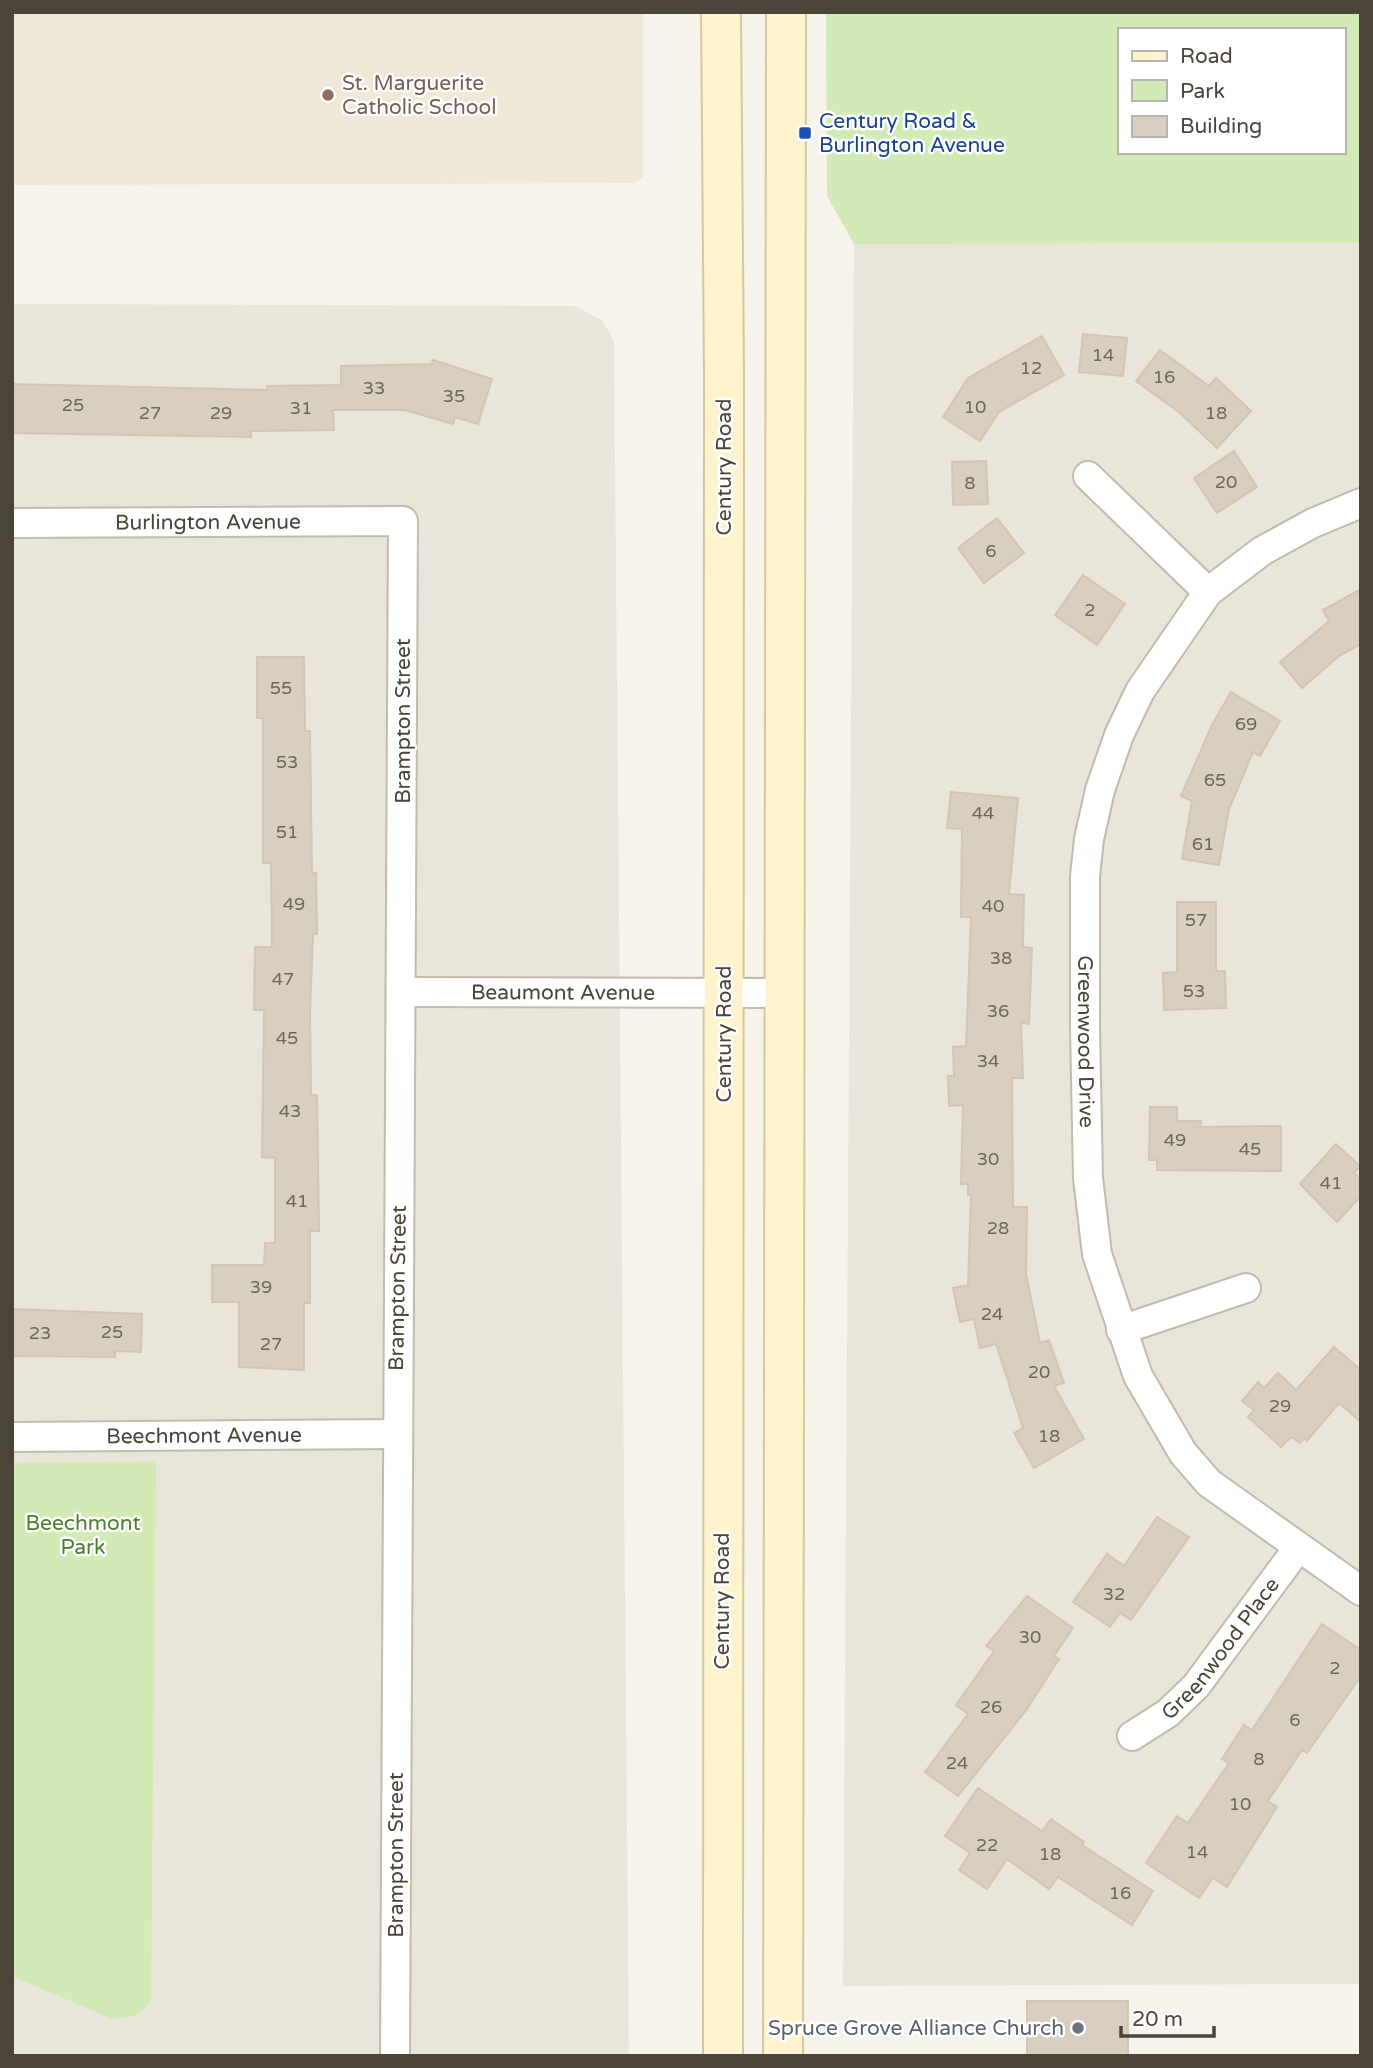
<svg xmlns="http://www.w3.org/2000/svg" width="1373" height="2068" font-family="'Varela Round',sans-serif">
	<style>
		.residential { fill: #eae5da }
		.education { fill: #efe8d6 }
		.green { fill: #d2eab5; fill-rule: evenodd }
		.building { fill: #d8cfc1; stroke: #d3c7b4; stroke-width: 2 }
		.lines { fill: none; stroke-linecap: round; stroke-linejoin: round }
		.street-casing { stroke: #c2bbae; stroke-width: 32 }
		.secondary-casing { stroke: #d6c79b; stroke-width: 42 }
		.street { stroke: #fff; stroke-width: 28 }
		.secondary { stroke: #fff3cd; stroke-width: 38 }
		.education-dot { fill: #8d6e63; stroke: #fff; stroke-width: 2.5 }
		.transit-dot { fill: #1a4fb4; stroke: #fff; stroke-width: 2.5 }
		.worship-dot { fill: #6b7280; stroke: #fff; stroke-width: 2.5 }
		.labels { text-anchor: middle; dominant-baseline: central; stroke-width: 5; stroke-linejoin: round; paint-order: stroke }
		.number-label { font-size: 18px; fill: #6e675b }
		.education-label { font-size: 21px; fill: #785e54; stroke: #fff; text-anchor: start }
		.transit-label { font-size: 21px; fill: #164399; stroke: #fff; text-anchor: start }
		.street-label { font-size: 21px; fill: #4b4439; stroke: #fff }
		.park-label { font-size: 21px; fill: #4a7f2a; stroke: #fff }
		.worship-label { font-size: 21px; fill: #5b616d; stroke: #fff; text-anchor: end }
	</style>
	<rect width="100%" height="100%" fill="#f6f3ec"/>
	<g class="residential">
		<polygon points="1361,243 1361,1984 843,1986 854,244"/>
		<polygon points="12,304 575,306 602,320 614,341 629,2056 12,2056"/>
	</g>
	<polygon class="education" points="12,12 643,12 643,177 635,183 12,185"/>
	<g class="green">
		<path d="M826,12H1361V243L854,244L827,196ZM1119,30H1343V152H1119Z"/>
		<polygon points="156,1462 151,2002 135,2016 112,2019 12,1976 12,1463"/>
	</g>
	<g class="building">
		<polygon points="1083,334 1127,338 1123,376 1079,372"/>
		<polygon points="1042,336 1064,375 999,412 980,441 943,417 968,378"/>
		<polygon points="1160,350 1209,386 1216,378 1251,411 1217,448 1180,413 1136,381"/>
		<polygon points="433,360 492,379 478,424 455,417 453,424 405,410 333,410 334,430 251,431 251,437 12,433 12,384 267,390 267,386 341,385 341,366 432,364"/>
		<polygon points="1234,451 1257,487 1217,513 1194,478"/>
		<polygon points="986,461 988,504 953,505 952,462"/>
		<polygon points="997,518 1024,553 984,583 958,548"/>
		<polygon points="1083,575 1125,604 1097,645 1055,615"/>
		<polygon points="1361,589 1361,644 1339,656 1302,688 1280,662 1329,621 1323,610"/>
		<polygon points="257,657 304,657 305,731 310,731 312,873 316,873 317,934 313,934 310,1011 311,1095 317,1095 319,1231 310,1231 310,1303 304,1303 304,1370 239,1367 239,1302 212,1302 212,1265 264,1265 265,1243 275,1243 275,1158 262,1157 264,1010 254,1010 255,947 272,947 271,863 263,863 263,718 257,718"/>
		<polygon points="1231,692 1280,721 1260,756 1253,752 1229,809 1219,865 1182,859 1192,801 1181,796 1212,725"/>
		<polygon points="951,792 1018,798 1009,894 1024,895 1023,947 1032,948 1029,1024 1021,1023 1023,1078 1012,1078 1013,1207 1027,1207 1026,1274 1040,1343 1049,1340 1064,1383 1054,1386 1084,1439 1034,1468 1014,1433 1023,1428 996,1344 980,1348 974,1319 960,1322 953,1288 968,1285 971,1195 968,1195 968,1184 961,1184 963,1105 949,1106 948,1076 954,1076 953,1047 966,1046 971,917 961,917 962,829 947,828"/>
		<polygon points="1177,902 1216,902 1216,971 1225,971 1226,1008 1164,1010 1163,973 1177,972"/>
		<polygon points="1150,1107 1177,1107 1177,1121 1201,1121 1200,1127 1281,1126 1281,1171 1157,1170 1157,1160 1149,1160"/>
		<polygon points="1336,1144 1360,1166 1354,1173 1361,1179 1361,1196 1337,1222 1300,1184"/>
		<polygon points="12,1309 142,1314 141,1352 115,1351 115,1357 12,1356"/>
		<polygon points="1334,1347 1361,1370 1361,1422 1339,1403 1307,1441 1304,1438 1300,1443 1291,1437 1281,1447 1248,1417 1254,1410 1242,1401 1258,1382 1264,1388 1278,1373 1296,1390"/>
		<polygon points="1157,1517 1189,1537 1131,1620 1120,1613 1110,1627 1073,1602 1107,1554 1124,1566"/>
		<polygon points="1027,1596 1073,1628 1054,1656 1059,1659 1027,1709 958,1796 925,1772 968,1714 956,1705 994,1651 986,1646"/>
		<polygon points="1322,1624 1361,1650 1361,1676 1307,1753 1302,1750 1268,1801 1277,1807 1227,1887 1213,1878 1199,1898 1146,1863 1177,1816 1188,1823 1229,1763 1222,1759 1244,1725 1252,1730"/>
		<polygon points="978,1788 1042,1831 1051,1819 1084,1842 1082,1845 1153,1891 1132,1925 1058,1877 1049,1889 1007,1859 987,1889 959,1870 970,1853 945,1836"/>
		<rect x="1027" y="2001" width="101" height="55"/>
	</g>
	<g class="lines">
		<g class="street-casing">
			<g id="street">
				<polyline points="1088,476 1208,592"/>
				<path id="s1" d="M1361,503L1313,523L1262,551L1208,592L1140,691L1119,735L1100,790L1089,839L1085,876V1029L1088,1178L1097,1254L1138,1376L1183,1453L1209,1483L1361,1591"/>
				<path id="s2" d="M12,523L403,521L395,2056"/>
				<path id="s3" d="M402,992L784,993"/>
				<polyline points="1121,1330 1246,1288"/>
				<path id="s4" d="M12,1437L397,1434"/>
				<path id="s5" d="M1132,1736L1168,1713L1196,1686L1298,1548"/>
			</g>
		</g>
		<g class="secondary-casing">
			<g id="secondary">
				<polyline points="721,12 724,375 723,2056"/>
				<polyline points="783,2056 786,12"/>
			</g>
		</g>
		<use href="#street" class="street"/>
		<use href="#secondary" class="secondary"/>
	</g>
	<circle class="education-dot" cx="328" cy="95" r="7"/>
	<rect class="transit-dot" x="798" y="126" width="14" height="14" rx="3.5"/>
	<circle class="worship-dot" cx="1078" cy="2028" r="7"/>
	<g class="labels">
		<g class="number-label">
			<text x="1103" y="355">14</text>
			<text x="1031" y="368">12</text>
			<text x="1164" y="377">16</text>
			<text x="374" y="388">33</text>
			<text x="454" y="396">35</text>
			<text x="73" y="405">25</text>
			<text x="975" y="407">10</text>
			<text x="301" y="408">31</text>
			<text x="150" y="413">27</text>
			<text x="221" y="413">29</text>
			<text x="1216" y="413">18</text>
			<text x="1226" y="482">20</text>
			<text x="970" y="483">8</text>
			<text x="991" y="551">6</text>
			<text x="1090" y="610">2</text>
			<text x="281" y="688">55</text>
			<text x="1246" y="724">69</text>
			<text x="287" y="762">53</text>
			<text x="1215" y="780">65</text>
			<text x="983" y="813">44</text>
			<text x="287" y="832">51</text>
			<text x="1203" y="844">61</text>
			<text x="294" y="904">49</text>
			<text x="993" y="906">40</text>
			<text x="1196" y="920">57</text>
			<text x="1001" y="958">38</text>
			<text x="283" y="979">47</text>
			<text x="1194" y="991">53</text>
			<text x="998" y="1011">36</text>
			<text x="287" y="1038">45</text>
			<text x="988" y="1061">34</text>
			<text x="290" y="1111">43</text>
			<text x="1175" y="1140">49</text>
			<text x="1250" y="1149">45</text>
			<text x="988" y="1159">30</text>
			<text x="1331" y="1183">41</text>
			<text x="297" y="1201">41</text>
			<text x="998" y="1228">28</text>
			<text x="261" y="1287">39</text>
			<text x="992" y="1314">24</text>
			<text x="112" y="1332">25</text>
			<text x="40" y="1333">23</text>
			<text x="271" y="1344">27</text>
			<text x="1039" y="1372">20</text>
			<text x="1280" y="1406">29</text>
			<text x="1049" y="1436">18</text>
			<text x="1114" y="1594">32</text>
			<text x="1030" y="1637">30</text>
			<text x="1335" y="1668">2</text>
			<text x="991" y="1707">26</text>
			<text x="1295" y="1720">6</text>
			<text x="1259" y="1759">8</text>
			<text x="957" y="1763">24</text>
			<text x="1240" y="1804">10</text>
			<text x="987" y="1845">22</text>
			<text x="1197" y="1852">14</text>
			<text x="1050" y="1854">18</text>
			<text x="1120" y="1893">16</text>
		</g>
		<g class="education-label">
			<text x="342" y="83">St. Marguerite<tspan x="342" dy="24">Catholic School</tspan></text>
		</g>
		<g class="transit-label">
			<text x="819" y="121">Century Road &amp;<tspan x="819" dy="24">Burlington Avenue</tspan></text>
		</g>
		<g class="street-label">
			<text transform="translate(724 467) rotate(-90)">Century Road</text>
			<text stroke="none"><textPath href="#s2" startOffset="196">Burlington Avenue</textPath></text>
			<text transform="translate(403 721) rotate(-90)">Brampton Street</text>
			<text stroke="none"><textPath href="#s3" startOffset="161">Beaumont Avenue</textPath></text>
			<text transform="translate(724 1034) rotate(-90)">Century Road</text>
			<text stroke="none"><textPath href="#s1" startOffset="658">Greenwood Drive</textPath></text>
			<text transform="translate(398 1288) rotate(-89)">Brampton Street</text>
			<text stroke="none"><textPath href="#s4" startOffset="192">Beechmont Avenue</textPath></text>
			<text transform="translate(722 1601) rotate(-90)">Century Road</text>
			<text stroke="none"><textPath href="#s5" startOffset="126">Greenwood Place</textPath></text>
			<text transform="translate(396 1855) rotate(-90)">Brampton Street</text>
		</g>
		<g class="park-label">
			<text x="83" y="1523">Beechmont<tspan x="83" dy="24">Park</tspan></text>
		</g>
		<g class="worship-label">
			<text x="1064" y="2028">Spruce Grove Alliance Church</text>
		</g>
	</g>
	<rect width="1373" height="2068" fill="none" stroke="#4b4439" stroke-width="28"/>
	<rect x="1118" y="28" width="228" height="126" fill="#ffffff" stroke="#b7b4b0" stroke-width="2"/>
	<rect x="1132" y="51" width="35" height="10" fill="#fff3cd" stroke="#b7b4b0" stroke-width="2"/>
	<text x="1180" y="63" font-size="21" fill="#4b4439">Road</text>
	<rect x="1132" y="80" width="35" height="21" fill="#d2eab5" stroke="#b7b4b0" stroke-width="2"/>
	<text x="1180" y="98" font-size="21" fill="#4b4439">Park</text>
	<rect x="1132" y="116" width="35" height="21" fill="#d8cfc1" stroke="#b7b4b0" stroke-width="2"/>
	<text x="1180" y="133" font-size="21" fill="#4b4439">Building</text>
	<path d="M1121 2026v10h93v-10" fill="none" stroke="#4b4439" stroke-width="3.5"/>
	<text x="1132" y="2026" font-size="21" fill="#4b4439" stroke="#ffffff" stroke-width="5" paint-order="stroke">20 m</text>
</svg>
